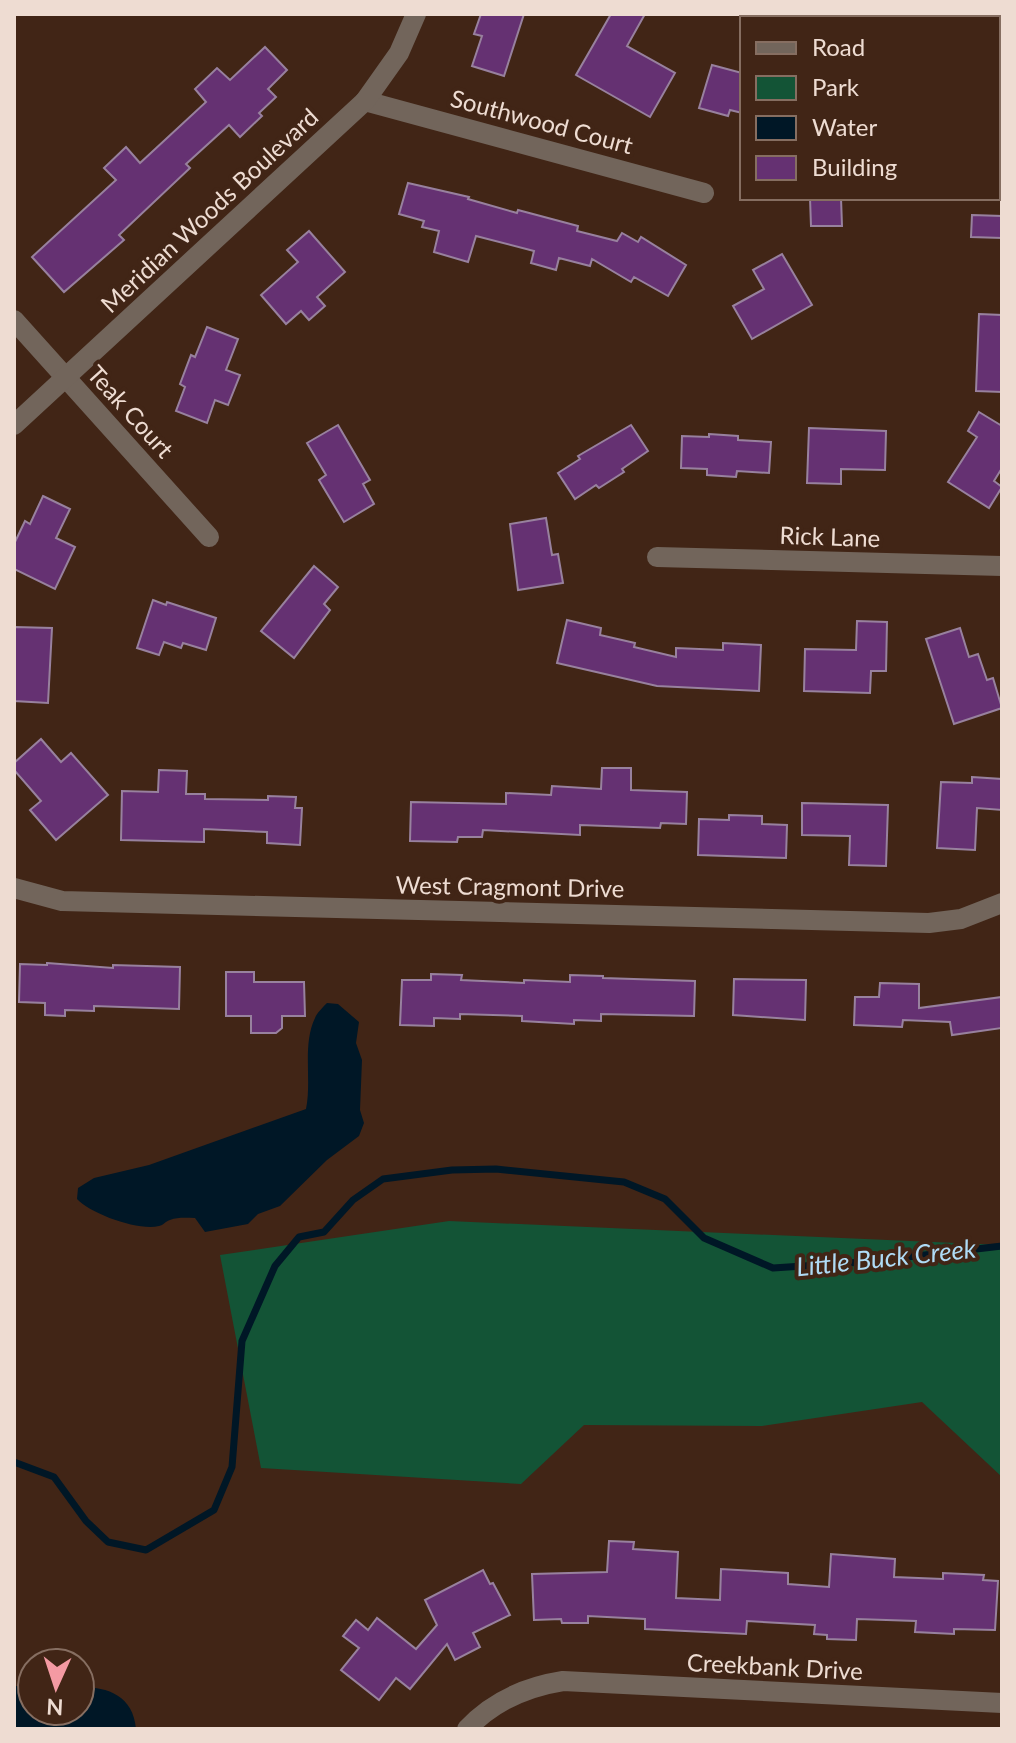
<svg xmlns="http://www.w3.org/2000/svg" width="1016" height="1743" font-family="Lato,sans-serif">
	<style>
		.green { fill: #135436 }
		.water { fill: #001726 }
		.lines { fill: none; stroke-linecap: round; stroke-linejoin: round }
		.stream { stroke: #001726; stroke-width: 7 }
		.building { fill: #653172; stroke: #98819e; stroke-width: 2 }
		.street { stroke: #72655b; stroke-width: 20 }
		.labels { text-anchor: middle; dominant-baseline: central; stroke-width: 8; stroke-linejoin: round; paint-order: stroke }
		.street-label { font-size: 24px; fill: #eedcd2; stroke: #412516 }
		.water-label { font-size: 26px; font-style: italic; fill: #afdbf6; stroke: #412516 }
	</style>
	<rect width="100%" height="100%" fill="#412516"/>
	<polygon class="green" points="449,1221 1002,1245 1002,1477 922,1402 762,1426 584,1425 521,1484 261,1468 220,1255"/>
	<g class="water">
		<path d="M327,1003L338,1004L359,1022L356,1043L362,1060L360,1110L364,1123L359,1136L327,1160L280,1206L258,1214L248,1224L205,1232L195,1218C186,1218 178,1217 170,1220C164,1222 164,1225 159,1226C138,1231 91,1214 77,1199L78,1188L94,1178L149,1165L306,1109C312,1080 302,1045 315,1018C317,1013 323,1007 327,1003Z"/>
		<path d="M14,1686H32V1711H80V1687C109,1687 133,1696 136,1729H14Z"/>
	</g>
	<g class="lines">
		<polyline class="stream" points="14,1462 54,1477 86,1521 108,1542 146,1550 214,1510 232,1467 242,1341 275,1266 299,1237 324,1232 353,1200 383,1179 452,1170 496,1169 624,1182 665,1199 704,1238 773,1268 864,1262 1002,1246"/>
	</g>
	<g class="building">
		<polygon points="481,14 524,14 504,76 472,66 482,36 474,34"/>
		<polygon points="611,14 645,14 627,46 675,73 650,117 576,75"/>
		<polygon points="265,47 287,70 268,89 276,97 259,113 262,116 240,137 229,125 186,164 190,168 119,235 124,240 64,292 32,257 116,180 104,168 126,147 140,163 206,102 195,89 217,68 230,80"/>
		<polygon points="712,65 742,73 742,113 730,110 728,116 699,108"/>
		<polygon points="408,183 469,197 468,199 517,213 518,210 578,226 577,231 617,241 622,233 638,242 641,237 686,265 668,296 634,277 631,282 592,259 590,266 559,258 556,270 531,263 534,251 476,236 468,262 434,252 439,231 422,227 424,221 399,214"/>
		<polygon points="810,198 841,198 842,226 811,226"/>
		<polygon points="972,215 1002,216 1002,238 971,237"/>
		<polygon points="309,231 345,272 317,297 325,306 309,320 301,311 286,324 261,295 298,262 287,250"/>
		<polygon points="782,254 812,305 752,339 733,306 764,289 753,270"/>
		<polygon points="979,314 1002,315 1002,392 976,391"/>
		<polygon points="207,327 238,339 226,370 240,375 228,405 215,400 207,423 176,411 185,387 180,384 191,355 195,357"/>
		<polygon points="979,412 1002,426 1002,468 994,481 1002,487 989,508 948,482 977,437 968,431"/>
		<polygon points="338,425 370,480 363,484 374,504 344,522 319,480 326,475 307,443"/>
		<polygon points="631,425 648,451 622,469 624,472 599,488 596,485 575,499 558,473 580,459 578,456"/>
		<polygon points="809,428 886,431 885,470 841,469 841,484 807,483"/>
		<polygon points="709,434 738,436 738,440 771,442 769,473 737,471 736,477 707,475 707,469 681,468 682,436 709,437"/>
		<polygon points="43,496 70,509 56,538 75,547 55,589 14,569 14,544 25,521 30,524"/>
		<polygon points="546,518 552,555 558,554 563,583 518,590 510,524"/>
		<polygon points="314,566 338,587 324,604 330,610 294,658 261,631"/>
		<polygon points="153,600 166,605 167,602 216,618 206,650 183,643 181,648 164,642 159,655 137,648"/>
		<polygon points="567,620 601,628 600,635 635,643 634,647 676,657 676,648 723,650 723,643 761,645 759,691 657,686 557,663"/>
		<polygon points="857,621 887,622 886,671 871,671 870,693 804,691 805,649 856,650"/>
		<polygon points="15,627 52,628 48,703 14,701"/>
		<polygon points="960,628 969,657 978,654 987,680 993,678 1002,708 954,724 926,639"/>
		<polygon points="41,739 61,762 71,753 108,795 56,840 30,810 41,801 14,770 14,763"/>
		<polygon points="602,768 631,768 631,790 687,792 686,824 661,823 660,828 580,825 580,835 483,830 482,837 458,837 457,842 410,841 411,802 506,804 506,793 551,795 552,786 601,789"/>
		<polygon points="159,770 187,771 186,794 205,794 205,799 268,800 268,796 296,797 295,808 302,808 300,845 267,843 267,832 204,829 204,842 121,840 122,791 158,792"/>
		<polygon points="972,777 1002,779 1002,810 977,808 975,850 937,848 941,782 972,783"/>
		<polygon points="802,803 888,805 886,866 849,865 850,836 802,835"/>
		<polygon points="729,815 762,816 762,824 787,825 786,858 698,855 699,819 729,820"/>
		<polygon points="47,963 113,968 113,965 180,967 179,1009 94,1006 94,1011 65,1010 65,1016 45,1015 45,1003 19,1002 20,964 47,965"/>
		<polygon points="226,972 254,972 254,982 304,982 305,1016 282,1016 282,1028 276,1033 251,1033 251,1016 226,1016"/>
		<polygon points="431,974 462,975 461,980 524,983 524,980 570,982 570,975 603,976 603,978 695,981 694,1016 601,1014 601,1021 574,1020 574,1024 522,1021 522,1016 460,1014 460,1019 434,1018 434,1026 400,1025 402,980 431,980"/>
		<polygon points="734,979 806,980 805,1020 733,1015"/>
		<polygon points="880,983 919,984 919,1008 1002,997 1002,1028 952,1035 950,1022 903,1020 902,1027 854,1025 855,997 879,997"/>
		<polygon points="609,1541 634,1542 633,1549 678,1552 676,1598 720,1600 721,1569 788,1573 788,1584 829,1587 831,1554 895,1559 894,1577 943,1579 943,1573 984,1575 983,1580 998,1581 995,1630 954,1629 954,1634 915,1632 916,1621 857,1619 856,1640 827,1639 827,1635 814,1634 815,1625 747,1621 746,1634 645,1629 645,1619 588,1616 588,1623 562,1623 561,1619 534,1620 532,1574 607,1572"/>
		<polygon points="483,1570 490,1584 493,1583 510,1615 473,1633 480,1647 455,1660 447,1644 410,1689 396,1678 379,1700 341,1670 359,1648 343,1636 356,1620 368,1630 377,1618 416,1649 437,1625 425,1600"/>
	</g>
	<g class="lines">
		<g class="street">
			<polyline points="365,101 704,193"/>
			<polyline points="14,320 209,537"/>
			<polyline points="14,425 365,101 399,53 416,14"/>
			<polyline points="657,557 1002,566"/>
			<polyline points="14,888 62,901 929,923 961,919 1002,903"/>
			<path d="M467,1729C493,1701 525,1687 563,1681L1002,1703"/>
		</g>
	</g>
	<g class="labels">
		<g class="street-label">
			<text transform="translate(542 121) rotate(15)">Southwood Court</text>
			<text transform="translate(209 210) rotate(-43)">Meridian Woods Boulevard</text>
			<text transform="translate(131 411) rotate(48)">Teak Court</text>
			<text transform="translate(830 536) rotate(2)">Rick Lane</text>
			<text transform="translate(510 886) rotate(1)">West Cragmont Drive</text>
			<text transform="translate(775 1666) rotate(3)">Creekbank Drive</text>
		</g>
		<g class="water-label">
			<text transform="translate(886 1257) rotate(-6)">Little Buck Creek</text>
		</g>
	</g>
	<rect width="1016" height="1743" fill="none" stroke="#eedcd2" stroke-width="32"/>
	<rect x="740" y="16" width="260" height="184" fill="#412516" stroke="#866e61" stroke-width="2"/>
	<rect x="756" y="42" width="40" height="12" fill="#72655b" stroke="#866e61" stroke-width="2"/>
	<text x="812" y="56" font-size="24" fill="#eedcd2">Road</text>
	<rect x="756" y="76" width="40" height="24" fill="#135436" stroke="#866e61" stroke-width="2"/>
	<text x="812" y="96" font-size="24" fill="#eedcd2">Park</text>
	<rect x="756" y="116" width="40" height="24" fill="#001726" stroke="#866e61" stroke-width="2"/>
	<text x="812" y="136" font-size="24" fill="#eedcd2">Water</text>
	<rect x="756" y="156" width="40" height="24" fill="#653172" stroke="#866e61" stroke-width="2"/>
	<text x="812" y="176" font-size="24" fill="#eedcd2">Building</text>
	<g transform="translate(56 1687) rotate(183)"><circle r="38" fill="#412516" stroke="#866e61" stroke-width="2"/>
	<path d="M0-6L14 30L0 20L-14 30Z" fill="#f49aa3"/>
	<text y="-12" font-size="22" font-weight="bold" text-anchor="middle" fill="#eedcd2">N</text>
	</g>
</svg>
